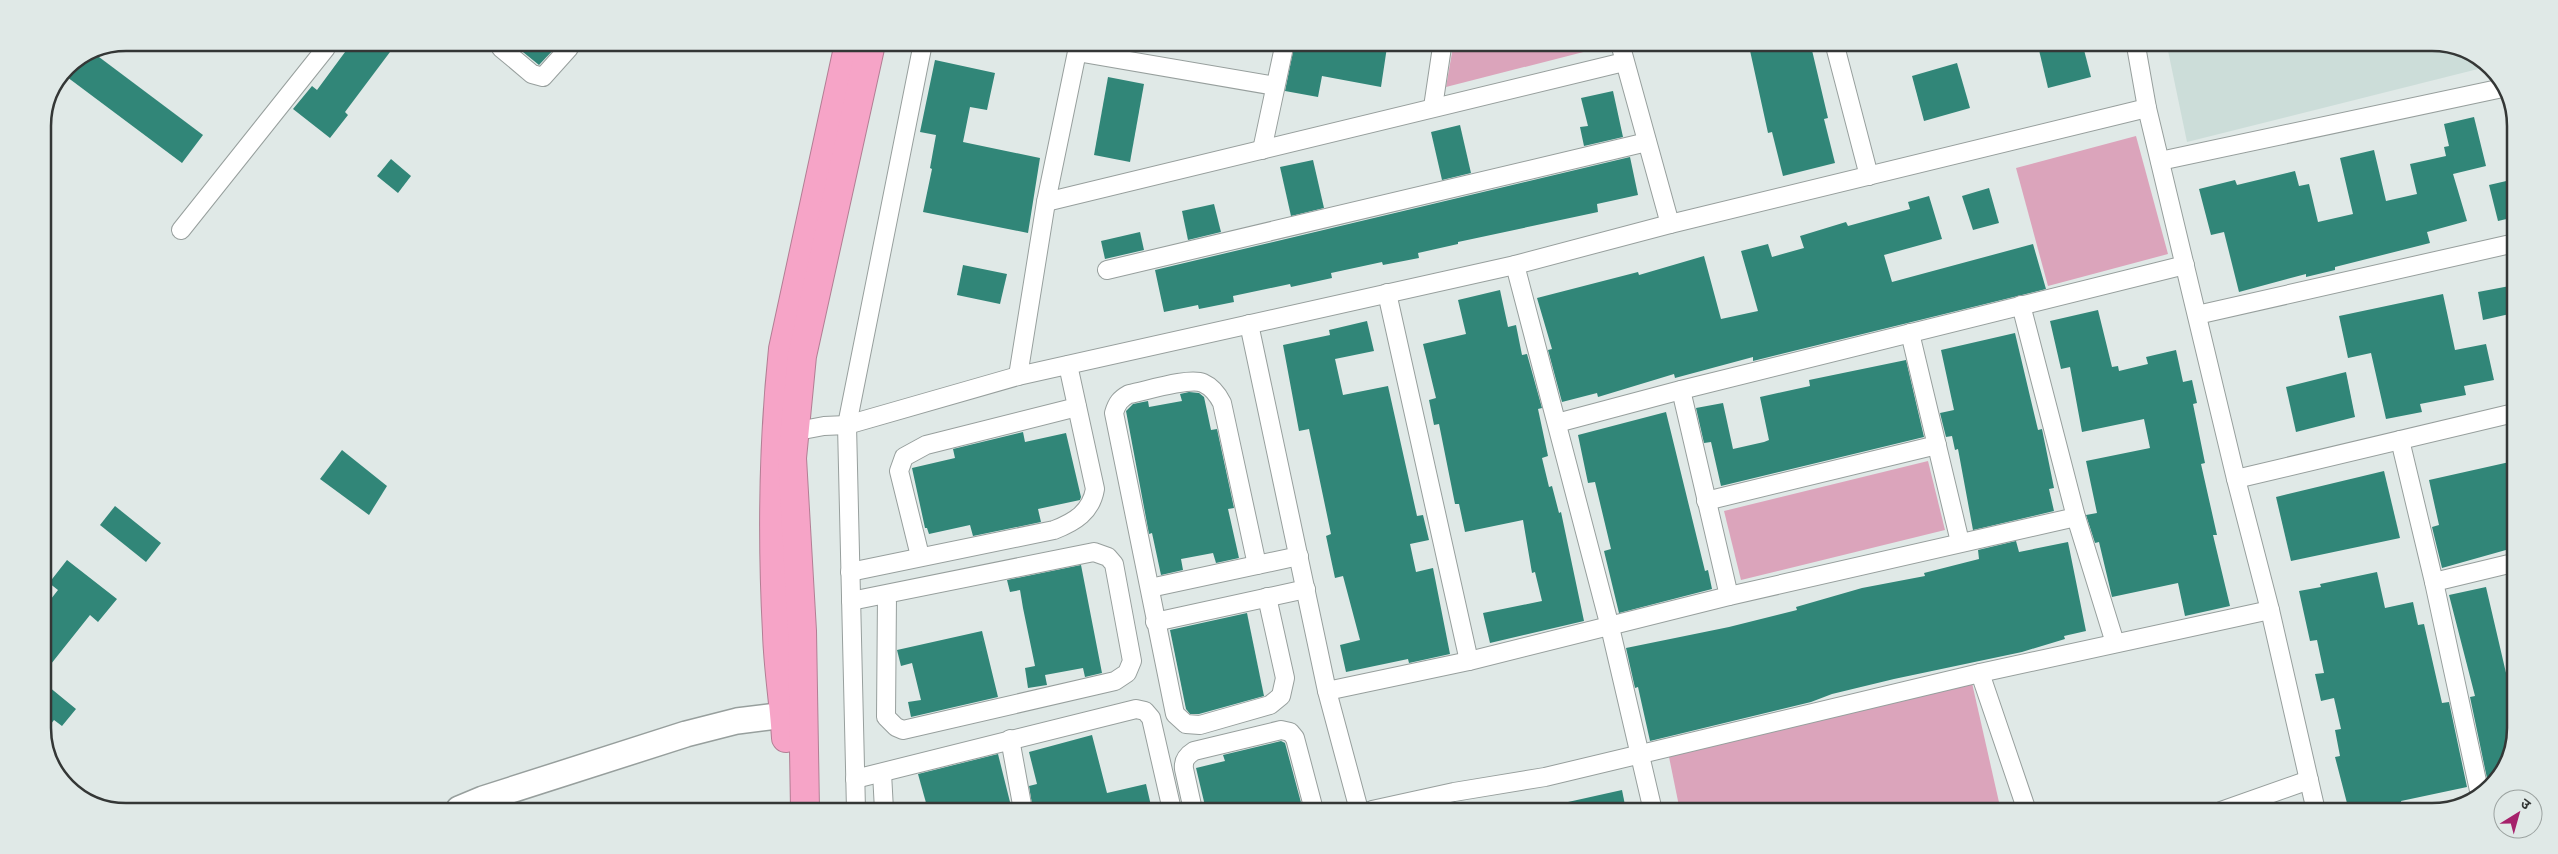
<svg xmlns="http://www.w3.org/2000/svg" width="2558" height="854" font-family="'Golos Text','Noto Sans Devanagari',sans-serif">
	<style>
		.built { fill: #ccddd9 }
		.green { fill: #dba4bb }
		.building { fill: #318678 }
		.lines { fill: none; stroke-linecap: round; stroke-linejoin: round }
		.street-casing { stroke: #979f9d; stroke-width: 20 }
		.secondary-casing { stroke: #979f9d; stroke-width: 28 }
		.highway-casing { stroke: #b27e94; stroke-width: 30 }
		.street { stroke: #fff; stroke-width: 18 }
		.secondary { stroke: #fff; stroke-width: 25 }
		.highway { stroke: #f6a4c7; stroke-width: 28 }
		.rim { fill: none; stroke: #343736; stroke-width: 2.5 }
	</style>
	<rect width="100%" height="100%" fill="#e0e9e7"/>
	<polygon class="built" points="2454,45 2486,67 2187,142 2167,46"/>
	<g class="green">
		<polygon points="1453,47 1603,47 1446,87"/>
		<polygon points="2136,136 2168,254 2048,286 2016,168"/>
		<polygon points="1928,461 1945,530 1741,580 1724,511"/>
		<polygon points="1972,683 2001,811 1680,811 1668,752"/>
	</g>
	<g class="building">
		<polygon points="1749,46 1811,46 1828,118 1824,119 1835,163 1783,176 1772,132 1768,133"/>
		<polygon points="2038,46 2083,46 2091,77 2048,88"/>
		<polygon points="1294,47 1387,47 1381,87 1322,76 1318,97 1285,91"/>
		<polygon points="348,48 393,48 345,112 348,115 330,138 293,109 312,86 317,90"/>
		<polygon points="518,48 555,48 539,65"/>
		<polygon points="91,51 203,135 182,163 63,74 67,67"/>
		<polygon points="935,60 995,73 987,110 970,107 963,142 1040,158 1028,233 923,212 932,169 930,168 936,135 920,132"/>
		<polygon points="1957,63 1970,108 1924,121 1912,76"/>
		<polygon points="1108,77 1144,84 1130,162 1094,155"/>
		<polygon points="1613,91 1623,137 1584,146 1580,127 1588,126 1581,98"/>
		<polygon points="2474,117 2486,166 2453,174 2467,221 2427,232 2430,243 2335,267 2335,270 2306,277 2306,274 2239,292 2224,232 2211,235 2199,189 2235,180 2237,185 2295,171 2299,186 2309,184 2318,222 2353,214 2340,158 2374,150 2386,201 2417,194 2410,164 2446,156 2444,147 2449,146 2444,124"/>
		<polygon points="1460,125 1471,173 1442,180 1431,132"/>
		<polygon points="1630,157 1638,195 1597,204 1598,212 1458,242 1458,244 1418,253 1419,258 1383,265 1382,262 1331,273 1332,278 1291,287 1290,284 1233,296 1234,302 1199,309 1198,305 1164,312 1155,270"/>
		<polygon points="391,159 411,176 398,193 377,176"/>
		<polygon points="1313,160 1324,208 1291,216 1280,167"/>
		<polygon points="2515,179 2515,217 2498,221 2489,185"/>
		<polygon points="1989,188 1999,223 1973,230 1962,196"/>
		<polygon points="1929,196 1942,239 1884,255 1892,282 2033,244 2046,289 1753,361 1753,357 1675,378 1674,374 1598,397 1597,393 1562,402 1548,350 1552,349 1537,298 1638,272 1639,275 1704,256 1721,319 1758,311 1741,251 1768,244 1772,257 1804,248 1800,236 1846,222 1848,226 1910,209 1908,202"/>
		<polygon points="1214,204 1221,232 1188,240 1182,211"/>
		<polygon points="1140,232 1144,250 1105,259 1101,241"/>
		<polygon points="963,265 1007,274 1000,304 957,295"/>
		<polygon points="2515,285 2514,313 2483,320 2478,292"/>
		<polygon points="1500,290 1508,327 1516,325 1522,355 1527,354 1542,408 1538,409 1548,456 1542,458 1549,487 1552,486 1559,513 1561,512 1584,621 1490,643 1483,613 1542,601 1535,572 1532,573 1523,520 1465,532 1459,504 1455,504 1439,424 1434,425 1429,400 1436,398 1423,344 1466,334 1458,300"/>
		<polygon points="2443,294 2455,350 2486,344 2494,380 2464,386 2466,395 2420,404 2422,412 2386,419 2371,353 2348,358 2339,316"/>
		<polygon points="2098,310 2112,367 2118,366 2119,371 2148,364 2146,357 2176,350 2183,382 2192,380 2197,403 2193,404 2205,463 2201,464 2217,535 2213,535 2230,606 2185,616 2178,583 2112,597 2099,542 2095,543 2086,515 2097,513 2086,461 2150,448 2144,419 2082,432 2070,367 2061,369 2050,321"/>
		<polygon points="1367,321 1374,351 1335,359 1343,395 1388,386 1417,516 1423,515 1429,540 1410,544 1416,572 1433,568 1450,654 1409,663 1408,659 1346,672 1340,645 1360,640 1343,576 1335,578 1326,536 1331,534 1309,429 1299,431 1283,345 1330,335 1329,330"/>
		<polygon points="2015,333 2038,430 2042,429 2054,488 2049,489 2054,511 1973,530 1958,449 1955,450 1952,436 1946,437 1940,413 1954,410 1941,350"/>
		<polygon points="1906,360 1924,437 1721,486 1711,442 1704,443 1696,408 1723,403 1733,449 1764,442 1769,440 1760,397 1810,386 1809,380"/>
		<polygon points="2346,372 2355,417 2296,432 2286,387"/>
		<polygon points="1189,392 1199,393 1204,397 1211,430 1217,429 1234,508 1228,509 1239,558 1216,563 1213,553 1181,559 1183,570 1161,575 1152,533 1149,534 1126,411 1133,404 1148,401 1149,407 1182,401 1180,394"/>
		<polygon points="1666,412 1705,571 1708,570 1712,589 1619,613 1604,551 1611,549 1595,482 1588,483 1578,435"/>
		<polygon points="1023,432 1025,442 1066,433 1081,497 1080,500 1038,509 1041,522 973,536 970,525 929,534 927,528 925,528 912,468 955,458 953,449"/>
		<polygon points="342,450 387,486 369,515 320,479"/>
		<polygon points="2514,461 2513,548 2442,568 2432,527 2439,525 2429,480"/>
		<polygon points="2384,471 2400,538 2291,561 2276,497"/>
		<polygon points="115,506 161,543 146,562 100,525"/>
		<polygon points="2016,541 2019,552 2068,542 2086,631 2064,636 2065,639 2022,652 1894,679 1832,694 1811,702 1650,741 1638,687 1635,688 1626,648 1729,627 1797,610 1796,607 1862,588 1925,576 1924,573 1979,559 1978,550"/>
		<polygon points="67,560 117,599 98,622 90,615 43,674 43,609 58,590 49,583"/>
		<polygon points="1081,565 1102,673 1085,677 1083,668 1045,675 1047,685 1028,688 1025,668 1035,666 1023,608 1020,590 1010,592 1007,580"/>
		<polygon points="2377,572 2385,608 2413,602 2418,625 2424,624 2442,703 2449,702 2467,787 2401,801 2403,811 2350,811 2348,807 2335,757 2340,756 2335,730 2341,729 2334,698 2321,701 2315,674 2324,673 2317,640 2310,641 2299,591 2321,587 2320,584"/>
		<polygon points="2486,587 2513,703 2513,750 2488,783 2470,697 2475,696 2449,595"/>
		<polygon points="1247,613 1264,696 1199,714 1190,714 1186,709 1170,630"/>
		<polygon points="982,631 998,697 911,717 908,702 921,700 912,663 901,666 897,650"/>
		<polygon points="43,682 76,709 62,726 54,720 43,734"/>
		<polygon points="1092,735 1107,793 1146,784 1152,810 1033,810 1029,786 1037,784 1029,752"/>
		<polygon points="1281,741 1285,743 1303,810 1206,810 1196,768 1225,761 1223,755"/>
		<polygon points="998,754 1012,810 928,810 918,774"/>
		<polygon points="1622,790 1626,810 1560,810 1559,804"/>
	</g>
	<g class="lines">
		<g class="street-casing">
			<g id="street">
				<polyline points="1835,46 1869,176"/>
				<polyline points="2136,46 2147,108 2236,479 2270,610 2316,811"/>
				<polyline points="1621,47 1670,224"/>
				<polyline points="501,48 532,74 543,77 569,48"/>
				<polyline points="1077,52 1275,86"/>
				<polyline points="1433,107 1442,47"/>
				<polyline points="1262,150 1284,47"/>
				<polyline points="2160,161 2498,89"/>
				<polyline points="1046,202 1624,62"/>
				<polyline points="181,230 326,48"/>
				<polyline points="1515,265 1610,627 1653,811"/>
				<polyline points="1107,270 1647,142"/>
				<polyline points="1387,293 1469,661"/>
				<polyline points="2021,305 2076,517 2115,643"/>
				<polyline points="2197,315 2515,243"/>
				<polyline points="1249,324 1327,691 1359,810"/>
				<polyline points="1910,333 1960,542"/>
				<polyline points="1018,376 1046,202 1078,47"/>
				<polyline points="1681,390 1729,596"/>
				<polyline points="1557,423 1681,390 2185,265"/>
				<polyline points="787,433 824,426 847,425 1018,376 1515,265 1670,224 2147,108"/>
				<polyline points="2400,440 2434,582 2480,795"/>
				<polyline points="2236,479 2514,413"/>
				<polyline points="1706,501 1937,445"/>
				<polyline points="920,556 899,471 904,457 926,445 1077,407"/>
				<path d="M1257,565L1222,403C1218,395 1212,387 1203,383C1189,377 1146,391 1129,394C1120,399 1117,403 1114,413L1175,714L1186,724L1200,725L1270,705L1281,696L1285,678L1267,597"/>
				<path d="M850,572L1054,530C1075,522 1091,512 1095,489L1068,365"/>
				<polyline points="2434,582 2513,563"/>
				<polyline points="1150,588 1299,556"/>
				<polyline points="851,601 1094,552 1108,557 1114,564 1132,661 1127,673 1115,681 903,730 896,727 886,717 887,595"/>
				<polyline points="1155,622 1306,589"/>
				<polyline points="1980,673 2027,811"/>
				<polyline points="1327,691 1469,661 1729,596 2076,517"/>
				<polyline points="1010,739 1023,810"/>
				<polyline points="882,773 884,810"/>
				<polyline points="855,779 1136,709 1145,711 1151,718 1172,810"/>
				<polyline points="856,810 847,425 922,48"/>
				<path d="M1193,810L1184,769C1183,761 1186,756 1194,751L1281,730L1290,732L1295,738L1314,810"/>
				<polyline points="1372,810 1454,792 1545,777 1980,673 2270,610"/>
				<polyline points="2221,811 2309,780"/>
			</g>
		</g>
		<g class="secondary-casing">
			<polyline id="secondary" points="459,809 483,799 686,734 737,721 785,715"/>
		</g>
		<g class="highway-casing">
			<g id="highway">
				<path d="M786,738C784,703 778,668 777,633C772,538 773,444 783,349L848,48"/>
				<polyline points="805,809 802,631 792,458 802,356 870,48"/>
			</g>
		</g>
		<use href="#street" class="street"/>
		<use href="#secondary" class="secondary"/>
		<use href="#highway" class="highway"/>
	</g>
	<path d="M0 0H2558V854H0ZM126 51H2432A75 75 0 0 1 2507 126V728A75 75 0 0 1 2432 803H126A75 75 0 0 1 51 728V126A75 75 0 0 1 126 51Z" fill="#e0e9e7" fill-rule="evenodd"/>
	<path class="rim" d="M126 51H2432A75 75 0 0 1 2507 126V728A75 75 0 0 1 2432 803H126A75 75 0 0 1 51 728V126A75 75 0 0 1 126 51Z"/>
	<g transform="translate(2518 814) rotate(37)"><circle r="24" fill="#e0e9e7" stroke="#9ba2a0"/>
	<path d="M0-4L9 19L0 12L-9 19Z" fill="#a6216b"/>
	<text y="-8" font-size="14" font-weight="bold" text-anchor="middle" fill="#343736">उ</text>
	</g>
</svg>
